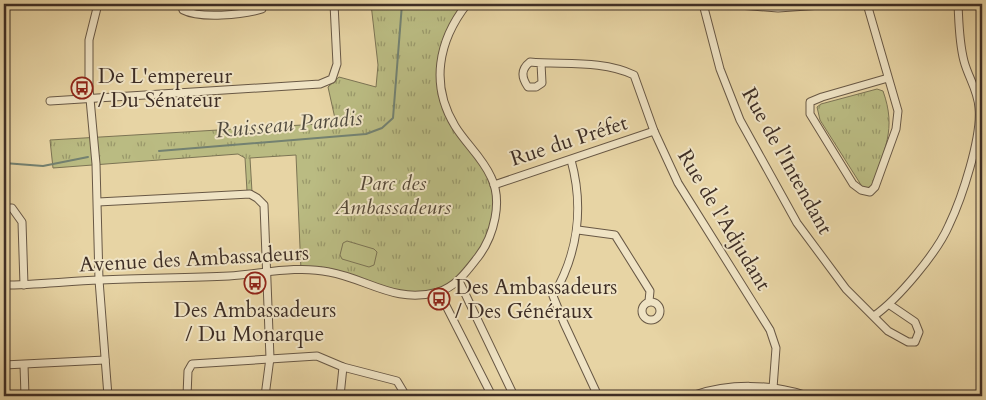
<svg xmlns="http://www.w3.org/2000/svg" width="986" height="400" font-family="Cardo,serif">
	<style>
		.grass { fill: url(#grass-tufts); stroke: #7c7454 }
		.garden { fill: #babb82; stroke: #7c7454 }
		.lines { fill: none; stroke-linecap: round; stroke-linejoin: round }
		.stream { stroke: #738171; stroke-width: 2 }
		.minor-casing { stroke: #685845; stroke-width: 9 }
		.tertiary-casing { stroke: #685845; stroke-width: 11 }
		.minor { stroke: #efe3c4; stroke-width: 7 }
		.tertiary { stroke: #efe3c4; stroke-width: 9 }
		.labels { text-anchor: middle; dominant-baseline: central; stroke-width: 4; stroke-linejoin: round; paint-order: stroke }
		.poi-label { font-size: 21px; fill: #3e2e25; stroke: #efe3c4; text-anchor: start }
		.street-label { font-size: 21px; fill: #3e2e25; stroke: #efe3c4 }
		.park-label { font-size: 21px; font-style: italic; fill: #574a38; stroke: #efe3c4 }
		.water-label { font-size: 22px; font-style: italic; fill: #504a3e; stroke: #efe3c4 }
	</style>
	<defs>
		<pattern id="grass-tufts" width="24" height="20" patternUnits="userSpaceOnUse" patternTransform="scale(1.25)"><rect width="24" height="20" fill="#babb82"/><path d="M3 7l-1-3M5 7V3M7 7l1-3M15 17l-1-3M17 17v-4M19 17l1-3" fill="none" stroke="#99986a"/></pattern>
	</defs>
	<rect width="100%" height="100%" fill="#e7d4a4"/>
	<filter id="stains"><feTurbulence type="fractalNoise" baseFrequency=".004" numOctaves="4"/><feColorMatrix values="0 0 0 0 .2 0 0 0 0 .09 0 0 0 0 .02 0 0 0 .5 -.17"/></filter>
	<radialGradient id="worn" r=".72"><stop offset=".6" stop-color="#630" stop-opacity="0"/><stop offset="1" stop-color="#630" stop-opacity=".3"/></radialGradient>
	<g class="grass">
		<polygon points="371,4 467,4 440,55 443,100 455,127 491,176 496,207 487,245 459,281 439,292 402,295 347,277 301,270 296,155 250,158 252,192 247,191 245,158 238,154 53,168 50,140 336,123 328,87 339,77 376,87 378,65"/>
		<path d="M877,89L883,91C897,130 884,149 872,187L863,188L820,120L817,107L821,104Z"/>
	</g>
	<polygon class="garden" points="347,241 374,249 377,252 374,265 369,267 342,259 340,255 343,243"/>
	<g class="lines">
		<g class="stream">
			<polyline points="159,151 366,134 382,128 393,118 402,4"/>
			<polyline points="4,163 43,166 88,157"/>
		</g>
		<g class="minor-casing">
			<g id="minor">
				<polyline points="98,4 89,40 89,88 96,164 99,280 108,396"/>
				<path d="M181,4L183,10C200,19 243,15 262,9L263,4"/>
				<polyline points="703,4 720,69 740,120 797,223 846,289 888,331 908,342 915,342 919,332 915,322 890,305"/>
				<polyline points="726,4 778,8 836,4"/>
				<polyline points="867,4 898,111 896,129 875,187 870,192 861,190 853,184 810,114 810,102 822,97 888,78"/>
				<path d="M541,63L542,83L536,87H528C521,77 521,69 530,62C564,65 602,60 634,75L654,131L678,183L770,330L776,348L773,388"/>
				<polyline points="50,101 320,84 332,79 337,64 334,4"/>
				<path d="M571,160C584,207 578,254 553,296L564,323L598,396"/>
				<polyline points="494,185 654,131"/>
				<polyline points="98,202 250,194 257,198 264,205 270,358 265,396"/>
				<polyline points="4,208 12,208 22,222 24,285"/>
				<polyline points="578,230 615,235 650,291 649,301"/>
				<polyline points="459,281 514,396"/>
				<path d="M4,285C36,285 68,281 101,280C143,278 186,278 229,276C261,274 297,265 329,272C368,279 395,304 438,292C456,287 467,271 478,257C494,236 503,201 491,177C482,157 466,144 455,126C430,85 438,41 467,4"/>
				<polyline points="439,292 492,396"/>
				<circle cx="651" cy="311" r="9"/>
				<path d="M874,316C898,299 937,253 949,225C962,198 982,137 979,108C978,90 968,77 964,61C959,42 959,23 958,4"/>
				<polyline points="4,365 105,360"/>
				<polyline points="24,365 25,396"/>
				<polyline points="187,396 188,371 192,364 317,356 343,367 397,381 406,396"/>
				<polyline points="340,396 343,367"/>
			</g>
		</g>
		<g class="tertiary-casing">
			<path id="tertiary" d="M695,396C730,384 770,385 804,396"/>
		</g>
		<use href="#minor" class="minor"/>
		<use href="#tertiary" class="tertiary"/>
	</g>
	<defs>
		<g id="bus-ring" transform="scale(1.125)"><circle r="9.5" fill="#efe3c4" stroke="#8f2418" stroke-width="1.5"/><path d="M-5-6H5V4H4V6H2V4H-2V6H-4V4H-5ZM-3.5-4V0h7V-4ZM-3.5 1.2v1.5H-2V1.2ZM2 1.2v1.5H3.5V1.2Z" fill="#8f2418"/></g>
	</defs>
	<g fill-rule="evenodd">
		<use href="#bus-ring" x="82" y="88"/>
		<use href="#bus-ring" x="255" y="283"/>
		<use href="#bus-ring" x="439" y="299"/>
	</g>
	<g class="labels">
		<g class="poi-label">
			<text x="98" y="76">De L'empereur<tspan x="98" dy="24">/ Du Sénateur</tspan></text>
			<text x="455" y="287">Des Ambassadeurs<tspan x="455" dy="24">/ Des Généraux</tspan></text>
			<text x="255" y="310" text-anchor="middle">Des Ambassadeurs<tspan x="255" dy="24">/ Du Monarque</tspan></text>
		</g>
		<g class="street-label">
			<text transform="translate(569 141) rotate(-18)">Rue du Préfet</text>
			<text transform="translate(787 161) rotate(61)">Rue de l'Intendant</text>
			<text transform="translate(724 220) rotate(59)">Rue de l'Adjudant</text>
			<text transform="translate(194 259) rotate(-3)">Avenue des Ambassadeurs</text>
		</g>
		<g class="park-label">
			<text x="393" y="183">Parc des<tspan x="393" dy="24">Ambassadeurs</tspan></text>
		</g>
		<g class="water-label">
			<text transform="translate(289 124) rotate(-5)">Ruisseau Paradis</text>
		</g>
	</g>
	<rect width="986" height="400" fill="none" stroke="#e7d4a4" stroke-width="20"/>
	<rect x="5" y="5" width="976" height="390" fill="none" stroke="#3e2e25" stroke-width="2.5"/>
	<rect x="10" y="10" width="966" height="380" fill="none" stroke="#3e2e25"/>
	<rect width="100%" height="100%" filter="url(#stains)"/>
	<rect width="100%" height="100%" fill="url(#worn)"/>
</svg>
